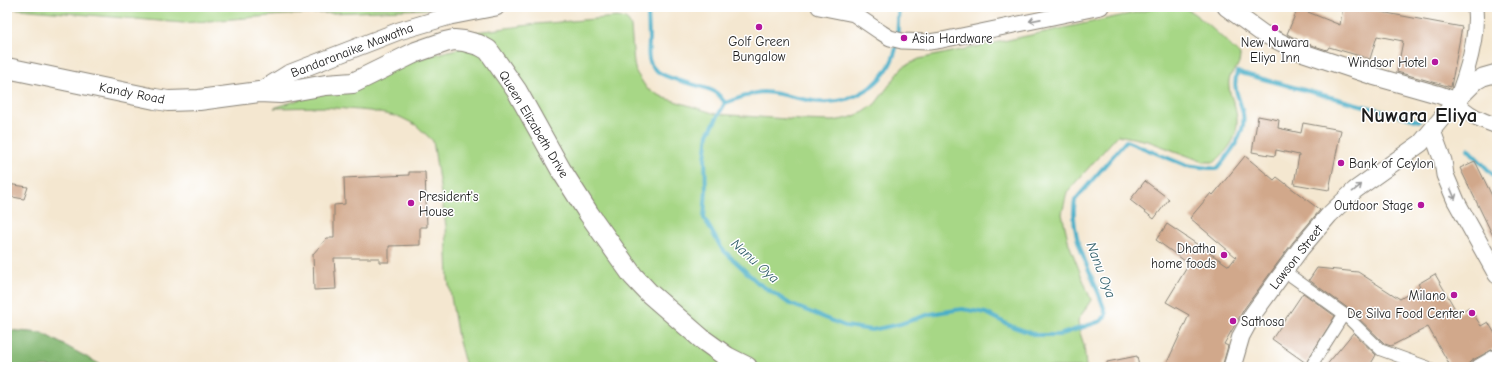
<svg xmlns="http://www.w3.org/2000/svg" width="1504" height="374" font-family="'Comic Neue',sans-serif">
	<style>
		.green { fill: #a7d786; stroke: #627a51 }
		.forest { fill: #85b873; stroke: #506a48 }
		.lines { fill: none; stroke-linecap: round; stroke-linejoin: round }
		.stream { stroke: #48aec7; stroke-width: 4 }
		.building { fill: #d1a88b }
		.street-casing { stroke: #888276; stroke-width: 13 }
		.secondary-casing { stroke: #888276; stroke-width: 17 }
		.primary-casing { stroke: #888276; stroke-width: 19 }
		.highway-casing { stroke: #888276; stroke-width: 22 }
		.street { stroke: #fff; stroke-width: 11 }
		.secondary { stroke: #fff; stroke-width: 15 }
		.primary { stroke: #fff; stroke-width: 17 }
		.highway { stroke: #fff; stroke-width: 20 }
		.oneway { stroke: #999 }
		.poi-dot { fill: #b5179e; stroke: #fff; stroke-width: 1.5 }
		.labels { text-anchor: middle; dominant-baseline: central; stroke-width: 3; stroke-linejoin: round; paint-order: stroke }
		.poi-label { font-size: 13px; fill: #1c1c1c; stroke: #fff; text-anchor: end }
		.street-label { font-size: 13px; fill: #1c1c1c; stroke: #fff }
		.water-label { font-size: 14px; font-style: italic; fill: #305e69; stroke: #fff }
		.town-label { font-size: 21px; font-weight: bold; fill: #1c1c1c; stroke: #fff }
	</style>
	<rect width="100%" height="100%" fill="#fff"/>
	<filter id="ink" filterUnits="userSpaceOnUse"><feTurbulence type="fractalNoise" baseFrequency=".025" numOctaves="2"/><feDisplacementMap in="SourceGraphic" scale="8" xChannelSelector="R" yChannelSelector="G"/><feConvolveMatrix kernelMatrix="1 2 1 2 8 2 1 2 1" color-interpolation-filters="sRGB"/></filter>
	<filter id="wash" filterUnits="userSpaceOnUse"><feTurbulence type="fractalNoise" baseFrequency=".012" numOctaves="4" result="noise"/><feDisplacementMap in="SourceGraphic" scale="16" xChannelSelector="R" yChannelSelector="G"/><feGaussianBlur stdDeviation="0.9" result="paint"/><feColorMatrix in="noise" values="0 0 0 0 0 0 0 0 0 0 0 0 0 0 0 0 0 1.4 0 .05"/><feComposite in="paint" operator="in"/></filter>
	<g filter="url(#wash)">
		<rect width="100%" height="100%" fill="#f4e7d0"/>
		<g class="green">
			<polygon points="7,7 437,7 427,9 283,15 183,23 7,8"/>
			<path d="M1162,7C1169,7 1178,5 1184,8C1199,14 1228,43 1240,55C1240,70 1230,71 1229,80C1228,89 1231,96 1234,104C1242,131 1234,144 1215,162H1204L1148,141L1118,135L1067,192L1062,214L1069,244L1091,300L1078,320L1079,330L1084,345L1086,367H466L458,338L448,279L446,226L433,141L416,125L400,117L370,111L324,107L274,108L428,56L461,48L476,32L537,24L617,17C625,18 629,20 631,27L634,64L636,72L647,89L665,98L716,114L800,120L833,121L849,118L864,112L875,104L903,67L919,59Z"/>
		</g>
		<polygon class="forest" points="7,330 42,333 105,367 7,367"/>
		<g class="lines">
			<g class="stream">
				<path d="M648,7C648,18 649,30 649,41C649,48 647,55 650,62C655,80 699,83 715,92C719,94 722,99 725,103"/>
				<path d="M725,103L708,134L705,159L706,191L704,218L722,249L758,283L790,304L845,326L872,330L900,324L930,314L962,309L986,313L1011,326L1036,335H1059L1101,321L1106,315C1096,277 1068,241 1075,200L1126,141L1185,165L1217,169C1228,155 1247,134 1243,114C1240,97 1232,91 1237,72L1420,121"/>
				<path d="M725,103C734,100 754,92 763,92C782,93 801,100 820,102C853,104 885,85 895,52C899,39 897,21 899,7"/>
				<polyline points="1468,149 1497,179"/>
			</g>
		</g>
		<g id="blocks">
			<g class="building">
				<polygon points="1343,7 1354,7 1462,27 1451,87 1397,72 1403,41 1377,36 1370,59 1329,47 1327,50 1302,42 1287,34 1298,8 1340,25"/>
				<polygon points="1258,116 1279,120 1278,128 1301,133 1303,123 1341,130 1329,190 1294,184 1299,155 1276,150 1275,156 1252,152"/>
				<polygon points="1245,156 1274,180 1277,177 1320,210 1293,242 1244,309 1224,344 1228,346 1222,367 1165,367 1189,315 1166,302 1189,264 1156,240 1167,224 1229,266 1236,257 1190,218 1211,193 1213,195"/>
				<polygon points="1475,161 1497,206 1497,244 1460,168"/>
				<polygon points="409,172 425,172 427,227 420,227 420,245 389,246 389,262 379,262 379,258 334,258 336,289 314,290 313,254 327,238 334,238 334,205 345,204 344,178 409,175"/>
				<polygon points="1145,181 1169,199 1154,219 1130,200"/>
				<polygon points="7,184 28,187 24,199 7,196"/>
				<polygon points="1317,268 1358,272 1400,299 1420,287 1418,284 1435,274 1458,314 1469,307 1481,326 1488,322 1497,337 1497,347 1471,361 1465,367 1451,367 1428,327 1391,346 1385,344 1349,309 1309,280"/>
				<polygon points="1303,293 1335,316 1306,363 1272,339"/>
				<polygon points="1353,333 1376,355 1369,367 1325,367"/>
				<polygon points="1137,356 1139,367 1107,367 1107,362"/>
			</g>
		</g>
	</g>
	<g filter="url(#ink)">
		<use href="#blocks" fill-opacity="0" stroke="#888276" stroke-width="1"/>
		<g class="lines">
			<g class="street-casing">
				<g id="street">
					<polyline points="1284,271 1344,314 1313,363 1313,367"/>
					<polyline points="1344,314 1381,350 1428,367"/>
					<polyline points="1475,367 1497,354"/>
				</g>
			</g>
			<g class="secondary-casing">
				<g id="secondary">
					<polyline points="819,7 854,14 882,33 890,38 902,41 929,42 942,40 1101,7"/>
					<path d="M1475,7C1478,39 1467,72 1456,101C1467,115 1481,120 1497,126"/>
				</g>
			</g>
			<g class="primary-casing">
				<g id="primary">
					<polyline points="1226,7 1262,33 1298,51 1373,76 1440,95 1456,101"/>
					<polyline points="259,92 288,74 399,31 450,16 496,7"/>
					<polyline points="1432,131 1443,161 1445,175 1456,201 1497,275"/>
					<polyline points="1232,367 1241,336 1253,314 1301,248 1329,215 1355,190 1421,143 1456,101 1476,81 1483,77 1497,73"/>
				</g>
			</g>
			<g class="highway-casing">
				<polyline id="highway" points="7,68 155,99 168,101 199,100 259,92 281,93 326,85 353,83 416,52 445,42 454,40 464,41 479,45 488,50 491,54 517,91 561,170 589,214 633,276 649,293 702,339 727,357 747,367"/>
			</g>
			<use href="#street" class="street"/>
			<use href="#secondary" class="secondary"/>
			<use href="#primary" class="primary"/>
			<use href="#highway" class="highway"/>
		</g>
		<defs><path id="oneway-shaft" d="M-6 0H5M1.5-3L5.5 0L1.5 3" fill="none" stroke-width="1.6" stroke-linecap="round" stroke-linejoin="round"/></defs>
		<g class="oneway">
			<use href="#oneway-shaft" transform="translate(1035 20) rotate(169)"/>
			<use href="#oneway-shaft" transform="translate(1357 188) rotate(-39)"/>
			<use href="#oneway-shaft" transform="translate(1453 194) rotate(67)"/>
		</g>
	</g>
	<g class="poi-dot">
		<circle cx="759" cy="27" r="4"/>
		<circle cx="1275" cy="28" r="4"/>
		<circle cx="904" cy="38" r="4"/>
		<circle cx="1435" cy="62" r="4"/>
		<circle cx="1341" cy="163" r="4"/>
		<circle cx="411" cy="203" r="4"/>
		<circle cx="1421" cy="205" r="4"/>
		<circle cx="1224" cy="255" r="4"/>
		<circle cx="1454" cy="295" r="4"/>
		<circle cx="1472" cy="313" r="4"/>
		<circle cx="1233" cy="321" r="4"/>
	</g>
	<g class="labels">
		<g class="poi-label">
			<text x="912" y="38" text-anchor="start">Asia Hardware</text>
			<text x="759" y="41" text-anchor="middle">Golf Green<tspan x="759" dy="15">Bungalow</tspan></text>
			<text x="1275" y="42" text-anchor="middle">New Nuwara<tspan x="1275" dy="15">Eliya Inn</tspan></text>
			<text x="1427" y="62">Windsor Hotel</text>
			<text x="1349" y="163" text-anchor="start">Bank of Ceylon</text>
			<text x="419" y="196" text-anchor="start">President's<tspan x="419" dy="15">House</tspan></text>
			<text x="1413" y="205">Outdoor Stage</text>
			<text x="1216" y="248">Dhatha<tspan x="1216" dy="15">home foods</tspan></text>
			<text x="1446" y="295">Milano</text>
			<text x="1464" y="313">De Silva Food Center</text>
			<text x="1241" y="321" text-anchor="start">Sathosa</text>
		</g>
		<g class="street-label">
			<text transform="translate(352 50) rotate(-21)">Bandaranaike Mawatha</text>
			<text transform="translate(132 93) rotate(11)">Kandy Road</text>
			<text transform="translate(534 124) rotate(59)">Queen Elizabeth Drive</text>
			<text transform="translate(1296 257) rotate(-52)">Lawson Street</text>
		</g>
		<g class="water-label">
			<text transform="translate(755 261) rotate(42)">Nanu Oya</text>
			<text transform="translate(1101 270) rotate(69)">Nanu Oya</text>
		</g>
		<g class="town-label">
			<text x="1419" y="115">Nuwara Eliya</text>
		</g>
	</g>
	<rect width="1504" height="374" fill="none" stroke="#fff" stroke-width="24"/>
</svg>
